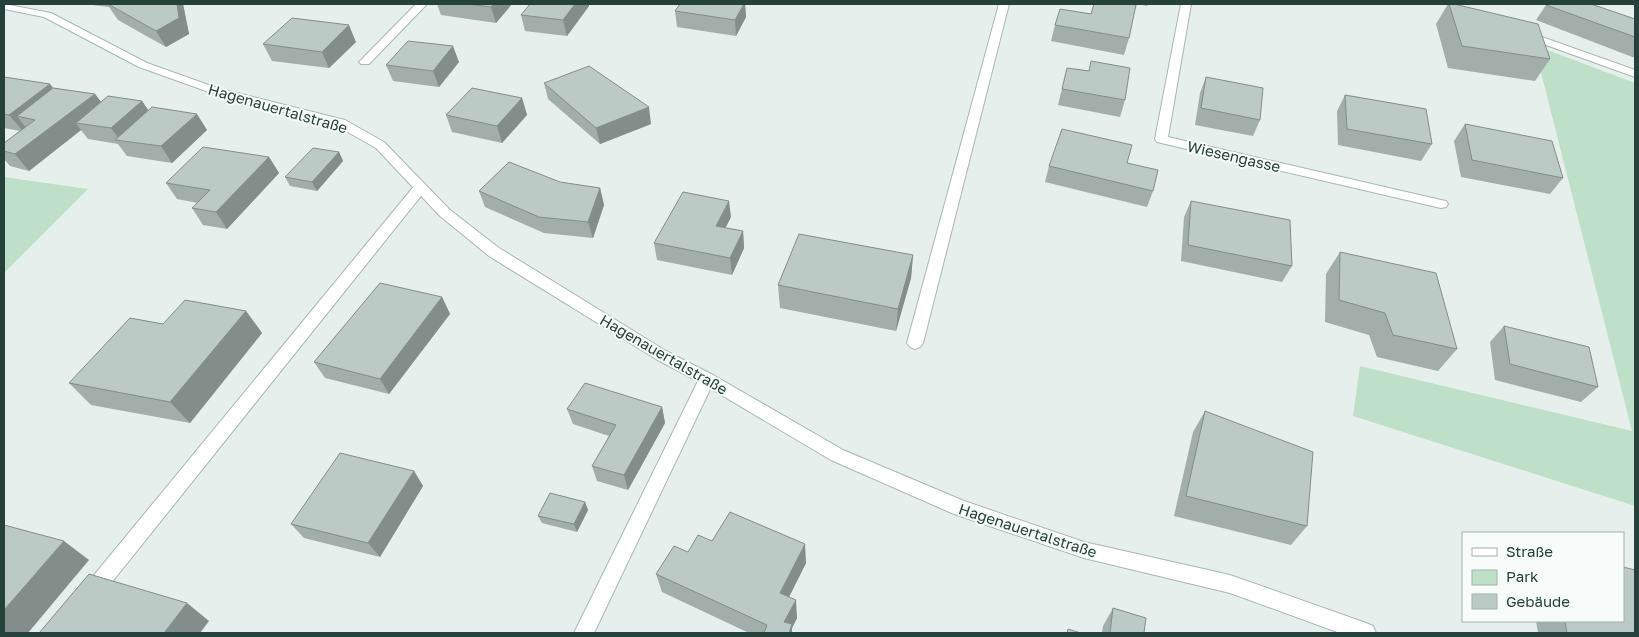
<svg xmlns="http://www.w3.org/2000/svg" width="1639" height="637" font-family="'Golos Text',sans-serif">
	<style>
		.green { fill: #bfe0c8 }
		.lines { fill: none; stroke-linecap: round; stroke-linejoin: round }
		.service-casing { stroke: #a8b8b2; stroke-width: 2 }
		.minor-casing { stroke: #a8b8b2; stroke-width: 2 }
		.service { fill: #fff; fill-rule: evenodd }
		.minor { fill: #fff; fill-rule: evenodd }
		.wall { fill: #a1aea9 }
		.shaded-wall { fill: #838d89 }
		.building { fill: #bbcac4; stroke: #838d89 }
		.labels { text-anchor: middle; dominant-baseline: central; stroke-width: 4; stroke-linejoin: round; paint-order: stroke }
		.street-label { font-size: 15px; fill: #24423a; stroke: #f7fbf9 }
	</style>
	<rect width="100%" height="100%" fill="#e6efeb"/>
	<g class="green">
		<polygon points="1534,45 1635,83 1635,506 1353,416 1360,366 1632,431"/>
		<polygon points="4,177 88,189 4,273"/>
	</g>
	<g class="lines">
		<g class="service-casing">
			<g id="service">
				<polygon points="999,4 1009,4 923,343 920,347 915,349 910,347 907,343"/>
				<polygon points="420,184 425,185 427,188 425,191 104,592 97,595 90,592 88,586 90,580 415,185"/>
				<polygon points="707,373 713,375 715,379 594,633 574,633 699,379 701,375"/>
			</g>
		</g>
		<g class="minor-casing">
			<g id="minor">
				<polygon points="4,4 51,13 147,63 217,88 345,120 384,142 450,210 499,248 666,351 713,375 843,450 964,501 1084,542 1230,575 1366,623 1373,626 1376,633 1340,633 1230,593 1084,558 954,514 831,460 701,383 656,359 489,256 440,216 376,148 337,126 209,92 139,67 44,17 4,9"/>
				<polygon points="416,4 427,4 369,64 361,64 359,62 361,60"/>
				<polygon points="1181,4 1191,4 1168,137 1441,200 1446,201 1448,204 1446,207 1441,208 1157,142 1155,139"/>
				<polygon points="1525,31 1635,70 1635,77 1521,36 1520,34"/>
			</g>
		</g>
		<use href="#service" class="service"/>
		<use href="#minor" class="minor"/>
	</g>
	<g class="wall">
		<polygon points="85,4 183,4 189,34 166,47 118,20 109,7 108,7"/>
		<polygon points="437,4 512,4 496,23 441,15"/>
		<polygon points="680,4 745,4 746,17 736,36 677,27 675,11"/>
		<polygon points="1137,4 1148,4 1147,6"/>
		<polygon points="1275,4 1288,4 1288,5"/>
		<polygon points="1448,4 1454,4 1550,59 1535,81 1448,68 1436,24"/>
		<polygon points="1546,5 1635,19 1635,58 1536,20"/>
		<polygon points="589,6 567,36 525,31 521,15"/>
		<polygon points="1055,25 1129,38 1124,55 1051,41"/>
		<polygon points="356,42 329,68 272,61 263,44"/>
		<polygon points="1091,61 1125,100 1120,117 1058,105 1067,68 1089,71"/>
		<polygon points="459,62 439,87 393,81 386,65"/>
		<polygon points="4,77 50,84 53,88 95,94 101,102 142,101 148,111 207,130 172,163 127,156 118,144 88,139 81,130 29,171 10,166 4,159 4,143 20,131 4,128"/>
		<polygon points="1206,77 1260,120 1253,136 1195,125 1200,93"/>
		<polygon points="544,83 651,124 600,144 548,99"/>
		<polygon points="1345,95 1432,144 1421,161 1338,145 1337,111"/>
		<polygon points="522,98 527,115 502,143 452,132 446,115"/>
		<polygon points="1465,124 1563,178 1550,194 1461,177 1454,141"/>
		<polygon points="339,152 343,161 317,191 290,186 285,177"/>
		<polygon points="269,157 279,173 227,229 203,225 192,208 198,203 177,199 166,183"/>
		<polygon points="1127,163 1153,191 1147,207 1045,182 1049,166"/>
		<polygon points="600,188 604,205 593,238 544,233 485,207 479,191"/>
		<polygon points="1191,201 1292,266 1282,282 1181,261 1184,217"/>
		<polygon points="731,217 725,228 743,231 744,248 732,275 657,260 654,243"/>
		<polygon points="1340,252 1457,349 1438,371 1377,357 1369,335 1325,322 1326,274"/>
		<polygon points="913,255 911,278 896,331 780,308 778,285"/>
		<polygon points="442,297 450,314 389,394 325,378 314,362"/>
		<polygon points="246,311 262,333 190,423 91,405 69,383 163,324"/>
		<polygon points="1504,326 1598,387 1581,402 1495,380 1490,342"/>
		<polygon points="662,407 665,423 628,490 597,481 592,466 609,436 573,424 567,409"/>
		<polygon points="1205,411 1307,526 1291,545 1174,516 1193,432"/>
		<polygon points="414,471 423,486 380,557 304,538 291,524"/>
		<polygon points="585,502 588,510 577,532 542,523 538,516"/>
		<polygon points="712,541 806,563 789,597 797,618 792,628 792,633 749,633 662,592 656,574 688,552"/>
		<polygon points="1113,608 1144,633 1102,633 1103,626"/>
		<polygon points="1536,621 1623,621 1635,633 1538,633"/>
	</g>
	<g class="shaded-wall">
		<polygon points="177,4 183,4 189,34 166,47 156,31"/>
		<polygon points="494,4 512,4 496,23 491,7"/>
		<polygon points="575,4 589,4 589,6 567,36 563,20"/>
		<polygon points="744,4 745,4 746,17 736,36 735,20"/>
		<polygon points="349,25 356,42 329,68 322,52"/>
		<polygon points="453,46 459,62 439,87 433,71"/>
		<polygon points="50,84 62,100 35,120 17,116 26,128 23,131 9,115"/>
		<polygon points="95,94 107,110 76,123 81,130 29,171 15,154"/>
		<polygon points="522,98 527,115 502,143 497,126"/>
		<polygon points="142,101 153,117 120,140 111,128"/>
		<polygon points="649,107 651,124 600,144 596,128"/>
		<polygon points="197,114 207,130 172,163 161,146"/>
		<polygon points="339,152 343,161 317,191 312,182"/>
		<polygon points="269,157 279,173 227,229 216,212"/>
		<polygon points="600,188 604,205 593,238 588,222"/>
		<polygon points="729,201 731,217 718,243 716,226"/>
		<polygon points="743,231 744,248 732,275 730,258"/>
		<polygon points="913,255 911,278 896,331 898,309"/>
		<polygon points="442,297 450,314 389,394 380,379"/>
		<polygon points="246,311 262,333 190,423 170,402"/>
		<polygon points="662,407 665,423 628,490 624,475"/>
		<polygon points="414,471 423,486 380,557 368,543"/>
		<polygon points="585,502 588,510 577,532 574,524"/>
		<polygon points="64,541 89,560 28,633 4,633 4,610"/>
		<polygon points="805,544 806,563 782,611 780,593"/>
		<polygon points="796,600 797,618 792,628 792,633 785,633 784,622"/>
		<polygon points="187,603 209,621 200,633 164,633"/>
	</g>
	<g class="building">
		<polygon points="108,4 177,4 179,18 156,31"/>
		<polygon points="467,4 494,4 491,7"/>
		<polygon points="530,4 575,4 563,20 521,15"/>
		<polygon points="680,4 744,4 735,20 675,11"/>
		<polygon points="1094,4 1131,4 1136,5 1129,38 1055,25 1060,9 1091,14"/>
		<polygon points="1449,4 1454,4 1538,24 1550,59 1462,46"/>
		<polygon points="1547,4 1591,4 1635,19 1635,37 1546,5"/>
		<polygon points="292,18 349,25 322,52 263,44"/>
		<polygon points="408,41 453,46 433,71 386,65"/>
		<polygon points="1091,61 1130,68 1125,100 1062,89 1067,68 1089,71"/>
		<polygon points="589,66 649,107 596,128 544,83"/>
		<polygon points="4,77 50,84 9,115 4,114"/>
		<polygon points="1206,77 1263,88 1260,120 1201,108"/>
		<polygon points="53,88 95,94 15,154 4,151 4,143 35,120 17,116"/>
		<polygon points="472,88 522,98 497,126 446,115"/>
		<polygon points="1345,95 1426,109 1432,144 1347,129"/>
		<polygon points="108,96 142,101 111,128 76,123"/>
		<polygon points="152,107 197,114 161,146 115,140"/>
		<polygon points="1465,124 1552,141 1563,178 1472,160"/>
		<polygon points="1062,129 1132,145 1127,163 1158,170 1153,191 1049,166"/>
		<polygon points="203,147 269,157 216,212 192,208 210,190 166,183"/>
		<polygon points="313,148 339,152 312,182 285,177"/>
		<polygon points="509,162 560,182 600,188 588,222 539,217 479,191"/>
		<polygon points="683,192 729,201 716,226 743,231 730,258 654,243"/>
		<polygon points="1191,201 1290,220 1292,266 1188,245"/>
		<polygon points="799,234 913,255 898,309 778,285"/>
		<polygon points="1340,252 1436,273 1457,349 1393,335 1385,313 1339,300"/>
		<polygon points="380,283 442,297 380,379 314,362"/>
		<polygon points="185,300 246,311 170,402 69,383 130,318 163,324"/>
		<polygon points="1504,326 1589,347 1598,387 1510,364"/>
		<polygon points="585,383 662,407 624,475 592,466 616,425 567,409"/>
		<polygon points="1205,411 1313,452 1307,526 1186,496"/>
		<polygon points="340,453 414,471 368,543 291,524"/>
		<polygon points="550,493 585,502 574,524 538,516"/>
		<polygon points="730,512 805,544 780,593 796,600 784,622 792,624 789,633 764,633 767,625 656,574 674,546 688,552 698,535 712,541"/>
		<polygon points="4,525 64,541 4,610"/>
		<polygon points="1623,567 1635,570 1635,633 1567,633 1565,621 1623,621"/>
		<polygon points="89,574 187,603 164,633 39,633"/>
		<polygon points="1113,608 1146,618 1144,633 1110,633"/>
		<polygon points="1068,629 1081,633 1067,633"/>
	</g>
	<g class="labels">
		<g class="street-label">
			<text transform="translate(278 108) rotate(16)">Hagenauertalstraße</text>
			<text transform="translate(1234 156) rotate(13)">Wiesengasse</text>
			<text transform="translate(664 354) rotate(30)">Hagenauertalstraße</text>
			<text transform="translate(1028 530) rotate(18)">Hagenauertalstraße</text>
		</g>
	</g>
	<rect width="1639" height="637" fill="none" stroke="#24423a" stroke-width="10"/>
	<rect x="1462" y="532" width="162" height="90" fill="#f7fbf9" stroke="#a3b1ad"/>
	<rect x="1472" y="548" width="25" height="8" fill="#ffffff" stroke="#a3b1ad"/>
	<text x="1506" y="557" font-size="15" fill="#24423a">Straße</text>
	<rect x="1472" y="570" width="25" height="15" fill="#bfe0c8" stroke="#a3b1ad"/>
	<text x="1506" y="582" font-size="15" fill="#24423a">Park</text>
	<rect x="1472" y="594" width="25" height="15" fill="#bbcac4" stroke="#a3b1ad"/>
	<text x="1506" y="607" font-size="15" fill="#24423a">Gebäude</text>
</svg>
